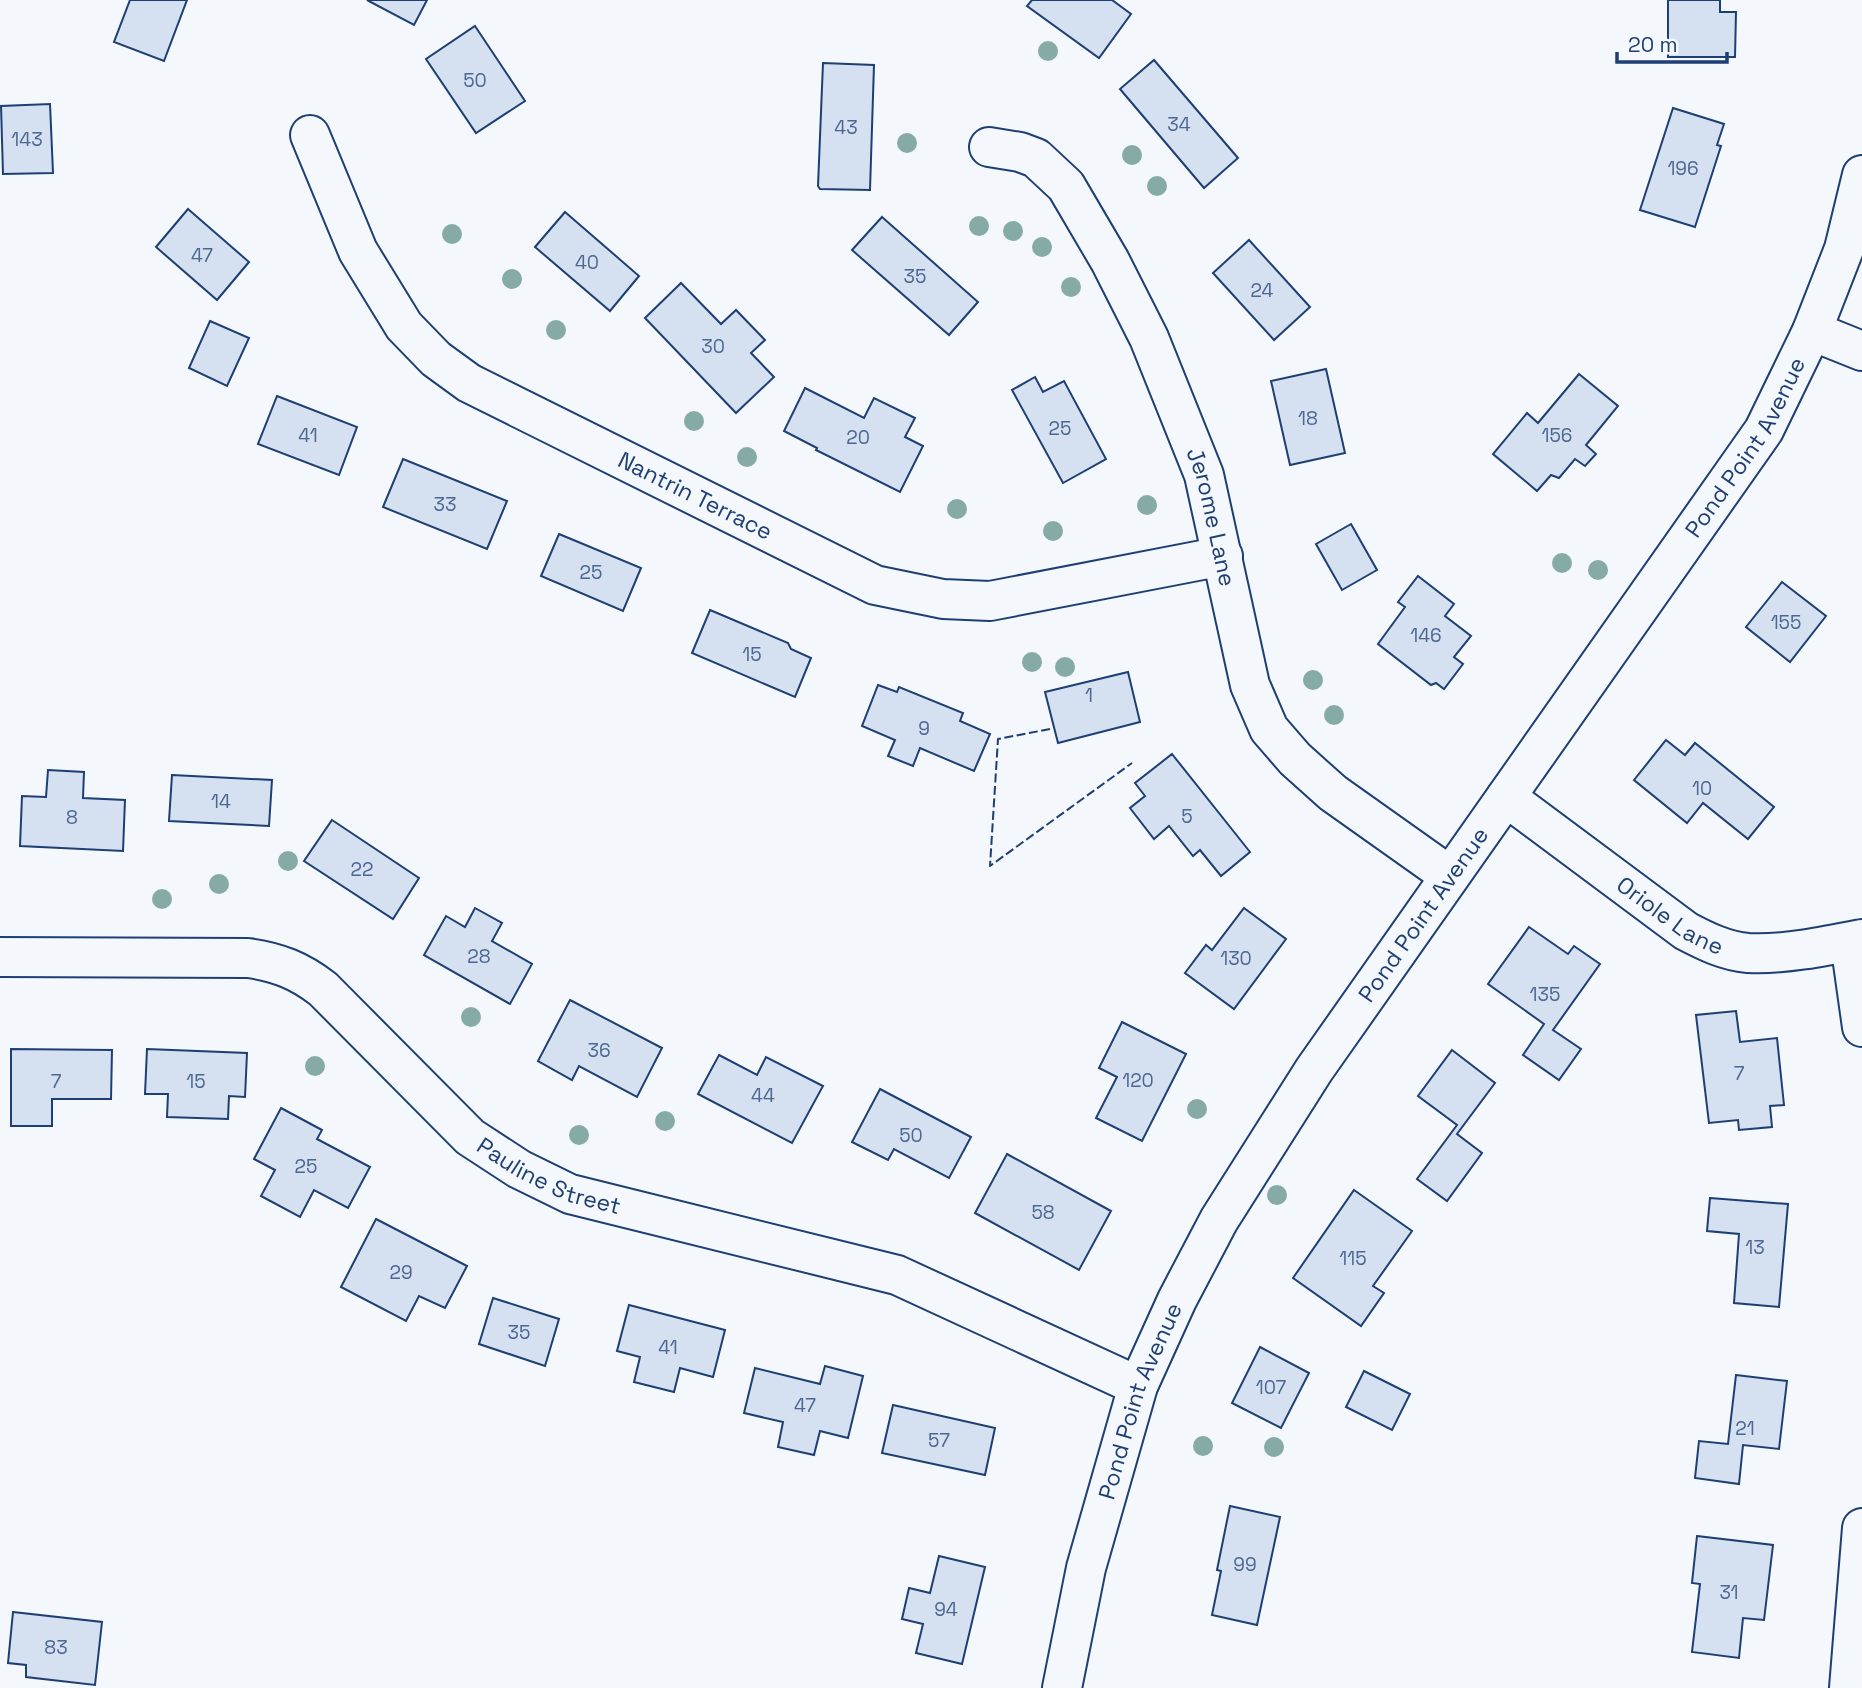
<svg xmlns="http://www.w3.org/2000/svg" width="1862" height="1688" font-family="'Space Grotesk',sans-serif">
	<style>
		.building { fill: #d5e0f0; stroke: #1d3f73; stroke-width: 2 }
		.lines { fill: none; stroke-linecap: round; stroke-linejoin: round }
		.minor-casing { stroke: #1d3f73; stroke-width: 42 }
		.major-casing { stroke: #1d3f73; stroke-width: 42 }
		.minor { stroke: #f4f7fb; stroke-width: 38 }
		.major { stroke: #f4f7fb; stroke-width: 38 }
		.fence { stroke: #1d3f73; stroke-width: 2; stroke-dasharray: 9 3.5; stroke-linecap: butt }
		.tree { fill: #86aba6 }
		.labels { text-anchor: middle; dominant-baseline: central; stroke-width: 5; stroke-linejoin: round; paint-order: stroke }
		.number-label { font-size: 19px; fill: #4b6792 }
		.street-label { font-size: 23px; fill: #1d3f73; stroke: #f4f7fb }
	</style>
	<rect width="100%" height="100%" fill="#f4f7fb"/>
	<g class="building">
		<polygon points="130,0 187,0 164,61 114,42"/>
		<polygon points="367,0 427,0 414,25"/>
		<polygon points="1032,0 1112,0 1131,14 1099,58 1027,6"/>
		<polygon points="1668,0 1720,0 1720,12 1736,12 1735,57 1668,57"/>
		<polygon points="475,26 525,101 476,133 426,59"/>
		<polygon points="1154,60 1238,158 1204,188 1120,89"/>
		<polygon points="823,63 874,65 870,190 820,189 818,186"/>
		<polygon points="50,104 53,173 3,174 1,106"/>
		<polygon points="1673,108 1724,124 1717,145 1721,146 1695,227 1640,210"/>
		<polygon points="188,209 249,262 217,300 156,247"/>
		<polygon points="565,212 639,276 610,311 535,247"/>
		<polygon points="882,217 978,302 949,335 852,250"/>
		<polygon points="1249,240 1310,307 1274,340 1213,273"/>
		<polygon points="681,283 721,324 736,310 765,340 751,353 774,377 736,413 645,318"/>
		<polygon points="210,321 249,338 227,386 189,368"/>
		<polygon points="1326,369 1345,453 1290,465 1271,381"/>
		<polygon points="1579,374 1618,406 1586,445 1596,454 1585,466 1575,459 1559,478 1551,475 1537,491 1493,454 1527,413 1538,423"/>
		<polygon points="1035,377 1043,392 1064,381 1106,459 1063,483 1012,390"/>
		<polygon points="805,388 864,418 874,398 915,418 905,437 923,446 900,492 816,450 817,448 784,431"/>
		<polygon points="277,396 357,427 339,475 258,444"/>
		<polygon points="403,459 507,501 487,549 383,507"/>
		<polygon points="1351,524 1377,570 1342,590 1316,544"/>
		<polygon points="559,534 641,568 623,611 541,576"/>
		<polygon points="1418,576 1454,604 1445,616 1471,636 1454,657 1463,664 1444,689 1436,683 1431,685 1378,644 1405,607 1398,602"/>
		<polygon points="1782,582 1826,616 1790,662 1746,627"/>
		<polygon points="710,610 788,643 791,649 811,658 795,697 692,653"/>
		<polygon points="1128,672 1140,722 1058,743 1045,692"/>
		<polygon points="878,685 897,692 899,687 963,713 960,721 990,734 974,771 920,748 913,766 888,756 895,740 862,726"/>
		<polygon points="1666,740 1685,755 1695,743 1774,807 1748,839 1703,803 1687,823 1634,780"/>
		<polygon points="1172,754 1250,852 1221,876 1200,850 1193,856 1169,826 1154,839 1130,808 1145,796 1135,783"/>
		<polygon points="48,770 84,772 83,798 125,800 123,851 20,846 22,796 46,797"/>
		<polygon points="172,775 272,780 269,826 169,821"/>
		<polygon points="332,820 419,878 393,919 304,861"/>
		<polygon points="475,908 502,923 492,941 532,964 510,1004 424,955 446,916 465,927"/>
		<polygon points="1244,908 1286,939 1234,1009 1185,973 1206,945 1212,950"/>
		<polygon points="1529,927 1568,954 1574,946 1600,964 1553,1030 1581,1049 1559,1080 1523,1055 1544,1024 1488,984"/>
		<polygon points="570,1000 662,1048 637,1097 579,1066 572,1080 538,1061"/>
		<polygon points="1736,1011 1740,1042 1777,1038 1784,1105 1770,1106 1772,1127 1739,1130 1738,1120 1709,1123 1696,1015"/>
		<polygon points="1122,1022 1186,1054 1142,1141 1096,1118 1117,1077 1099,1068"/>
		<polygon points="11,1049 112,1050 111,1099 52,1099 52,1126 11,1126"/>
		<polygon points="147,1049 247,1053 245,1097 229,1096 228,1119 167,1117 168,1094 145,1094"/>
		<polygon points="1452,1050 1495,1083 1457,1134 1482,1153 1447,1201 1417,1179 1457,1125 1418,1096"/>
		<polygon points="719,1055 757,1075 766,1057 823,1086 792,1143 698,1094"/>
		<polygon points="880,1089 971,1137 949,1178 894,1149 888,1160 852,1142"/>
		<polygon points="281,1108 322,1130 317,1139 370,1167 348,1208 314,1190 300,1217 261,1196 275,1170 254,1159"/>
		<polygon points="1007,1154 1111,1211 1079,1270 975,1213"/>
		<polygon points="1354,1190 1412,1231 1373,1286 1384,1293 1361,1326 1293,1278"/>
		<polygon points="1710,1198 1788,1204 1779,1307 1734,1303 1739,1234 1707,1231"/>
		<polygon points="376,1219 467,1266 445,1308 419,1296 406,1321 341,1287"/>
		<polygon points="493,1298 559,1319 545,1366 479,1344"/>
		<polygon points="629,1305 725,1330 713,1377 680,1368 674,1392 634,1382 640,1357 617,1351"/>
		<polygon points="1260,1347 1309,1373 1281,1428 1232,1403"/>
		<polygon points="825,1366 863,1376 848,1438 820,1431 814,1455 778,1447 783,1422 744,1413 755,1368 820,1384"/>
		<polygon points="1364,1371 1410,1394 1392,1430 1346,1407"/>
		<polygon points="1736,1375 1787,1381 1779,1449 1743,1445 1739,1484 1695,1478 1699,1441 1728,1444"/>
		<polygon points="893,1405 995,1428 985,1475 882,1453"/>
		<polygon points="1230,1506 1280,1517 1257,1625 1212,1615 1221,1571 1217,1570"/>
		<polygon points="1697,1536 1773,1545 1764,1620 1743,1618 1739,1658 1692,1652 1700,1584 1692,1583"/>
		<polygon points="939,1556 985,1567 962,1664 916,1653 923,1624 902,1619 909,1588 930,1593"/>
		<polygon points="13,1612 102,1622 95,1685 26,1677 26,1665 8,1663"/>
	</g>
	<g class="lines">
		<g class="minor-casing">
			<g id="minor">
				<path id="s1" d="M310,135L358,251L404,326L436,359L469,383L875,585L943,599L990,601L1223,556"/>
				<path id="s2" d="M989,147L1020,152L1036,158L1066,186L1110,261L1149,338L1204,475L1250,685L1269,729L1295,759L1333,793L1450,876"/>
				<polyline points="1812,331 1862,351"/>
				<path id="s3" d="M1506,797L1686,931C1705,941 1725,951 1748,953C1783,955 1827,946 1862,939"/>
				<polyline points="1850,942 1862,1027"/>
				<path id="s4" d="M0,957L248,958C278,962 300,971 323,989L470,1137L519,1169L570,1194L897,1275L1138,1386"/>
				<polyline points="1849,1688 1862,1528"/>
			</g>
		</g>
		<g class="major-casing">
			<g id="major">
				<path id="s5" d="M1062,1688L1086,1568L1138,1386L1177,1300L1219,1220L1314,1070L1764,430L1812,331L1844,249L1862,175"/>
			</g>
		</g>
		<use href="#minor" class="minor"/>
		<use href="#major" class="major"/>
		<polyline class="fence" points="1050,729 998,739 990,866 1132,763"/>
	</g>
	<g class="tree">
		<circle cx="1048" cy="51" r="10"/>
		<circle cx="907" cy="143" r="10"/>
		<circle cx="1132" cy="155" r="10"/>
		<circle cx="1157" cy="186" r="10"/>
		<circle cx="979" cy="226" r="10"/>
		<circle cx="1013" cy="231" r="10"/>
		<circle cx="452" cy="234" r="10"/>
		<circle cx="1042" cy="247" r="10"/>
		<circle cx="512" cy="279" r="10"/>
		<circle cx="1071" cy="287" r="10"/>
		<circle cx="556" cy="330" r="10"/>
		<circle cx="694" cy="421" r="10"/>
		<circle cx="747" cy="457" r="10"/>
		<circle cx="1147" cy="505" r="10"/>
		<circle cx="957" cy="509" r="10"/>
		<circle cx="1053" cy="531" r="10"/>
		<circle cx="1562" cy="563" r="10"/>
		<circle cx="1598" cy="570" r="10"/>
		<circle cx="1032" cy="662" r="10"/>
		<circle cx="1065" cy="667" r="10"/>
		<circle cx="1313" cy="680" r="10"/>
		<circle cx="1334" cy="715" r="10"/>
		<circle cx="288" cy="861" r="10"/>
		<circle cx="219" cy="884" r="10"/>
		<circle cx="162" cy="899" r="10"/>
		<circle cx="471" cy="1017" r="10"/>
		<circle cx="315" cy="1066" r="10"/>
		<circle cx="1197" cy="1109" r="10"/>
		<circle cx="665" cy="1121" r="10"/>
		<circle cx="579" cy="1135" r="10"/>
		<circle cx="1277" cy="1195" r="10"/>
		<circle cx="1203" cy="1446" r="10"/>
		<circle cx="1274" cy="1447" r="10"/>
	</g>
	<g class="labels">
		<g class="number-label">
			<text x="475" y="80">50</text>
			<text x="1179" y="124">34</text>
			<text x="846" y="127">43</text>
			<text x="27" y="139">143</text>
			<text x="1683" y="168">196</text>
			<text x="202" y="255">47</text>
			<text x="587" y="262">40</text>
			<text x="915" y="276">35</text>
			<text x="1262" y="290">24</text>
			<text x="713" y="346">30</text>
			<text x="1308" y="418">18</text>
			<text x="1060" y="428">25</text>
			<text x="308" y="435">41</text>
			<text x="1557" y="435">156</text>
			<text x="858" y="437">20</text>
			<text x="445" y="504">33</text>
			<text x="591" y="572">25</text>
			<text x="1786" y="622">155</text>
			<text x="1426" y="635">146</text>
			<text x="752" y="654">15</text>
			<text x="1089" y="695">1</text>
			<text x="924" y="728">9</text>
			<text x="1702" y="788">10</text>
			<text x="221" y="801">14</text>
			<text x="1187" y="816">5</text>
			<text x="72" y="817">8</text>
			<text x="362" y="869">22</text>
			<text x="479" y="956">28</text>
			<text x="1236" y="958">130</text>
			<text x="1545" y="994">135</text>
			<text x="599" y="1050">36</text>
			<text x="1739" y="1073">7</text>
			<text x="1138" y="1080">120</text>
			<text x="56" y="1081">7</text>
			<text x="196" y="1081">15</text>
			<text x="763" y="1095">44</text>
			<text x="911" y="1135">50</text>
			<text x="306" y="1166">25</text>
			<text x="1043" y="1212">58</text>
			<text x="1755" y="1247">13</text>
			<text x="1353" y="1258">115</text>
			<text x="401" y="1272">29</text>
			<text x="519" y="1332">35</text>
			<text x="668" y="1347">41</text>
			<text x="1271" y="1387">107</text>
			<text x="805" y="1405">47</text>
			<text x="1745" y="1428">21</text>
			<text x="939" y="1440">57</text>
			<text x="1245" y="1564">99</text>
			<text x="1729" y="1592">31</text>
			<text x="946" y="1609">94</text>
			<text x="56" y="1647">83</text>
		</g>
		<g class="street-label">
			<text stroke="none"><textPath href="#s5" startOffset="1432">Pond Point Avenue</textPath></text>
			<text stroke="none"><textPath href="#s1" startOffset="553">Nantrin Terrace</textPath></text>
			<text stroke="none"><textPath href="#s2" startOffset="453">Jerome Lane</textPath></text>
			<text stroke="none"><textPath href="#s3" startOffset="203">Oriole Lane</textPath></text>
			<text stroke="none"><textPath href="#s5" startOffset="864">Pond Point Avenue</textPath></text>
			<text stroke="none"><textPath href="#s4" startOffset="628">Pauline Street</textPath></text>
			<text stroke="none"><textPath href="#s5" startOffset="298">Pond Point Avenue</textPath></text>
		</g>
	</g>
	<path d="M1617 52v10h110v-10" fill="none" stroke="#1d3f73" stroke-width="3.5"/>
	<text x="1628" y="52" font-size="21" fill="#1d3f73" stroke="#f4f7fb" stroke-width="5" paint-order="stroke">20 m</text>
</svg>
